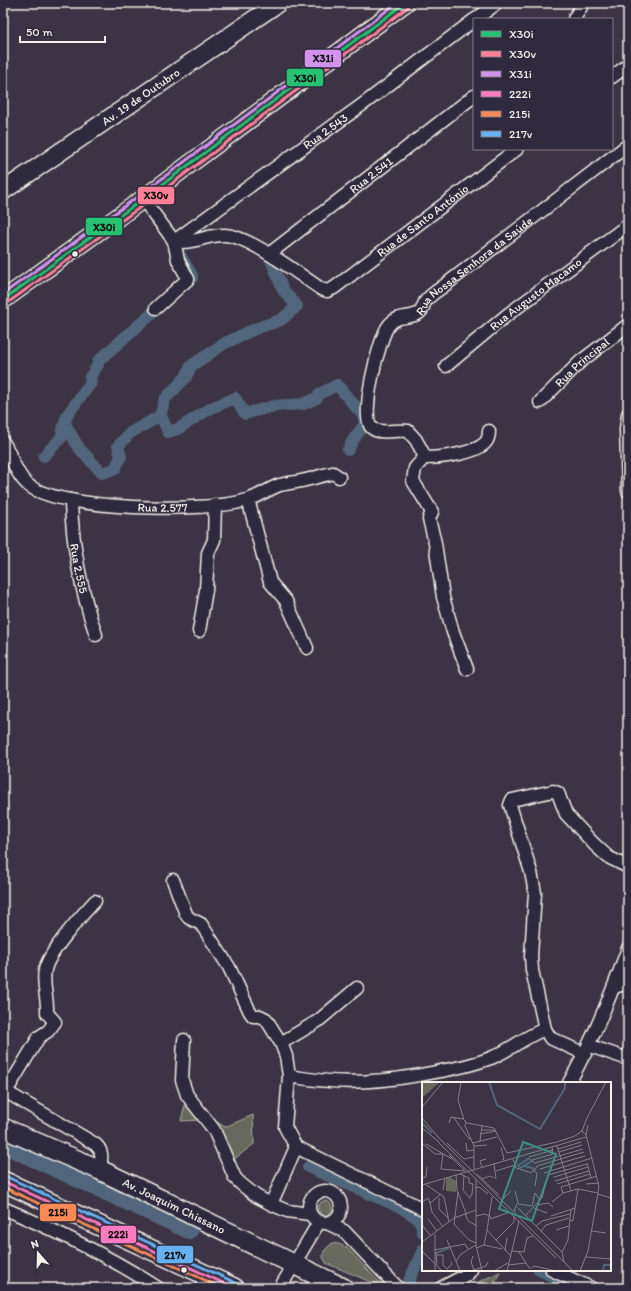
<svg xmlns="http://www.w3.org/2000/svg" width="631" height="1291" font-family="Itim,sans-serif">
	<style>
		.green { fill: #66695b; stroke: #adada2 }
		.lines { fill: none; stroke-linecap: round; stroke-linejoin: round }
		.canal { stroke: #51657c; stroke-width: 12 }
		.river { stroke: #51657c; stroke-width: 20 }
		.street-casing { stroke: #f4f1e8; stroke-width: 15 }
		.secondary-casing { stroke: #f4f1e8; stroke-width: 20 }
		.primary-casing { stroke: #f4f1e8; stroke-width: 22 }
		.street { stroke: #2f2a3d; stroke-width: 12 }
		.secondary { stroke: #2f2a3d; stroke-width: 17 }
		.primary { stroke: #2f2a3d; stroke-width: 19 }
		.bus-1-casing { stroke: #2f2a3d; stroke-width: 6 }
		.bus-2-casing { stroke: #2f2a3d; stroke-width: 6 }
		.bus-3-casing { stroke: #2f2a3d; stroke-width: 6 }
		.bus-4-casing { stroke: #2f2a3d; stroke-width: 6 }
		.bus-5-casing { stroke: #2f2a3d; stroke-width: 6 }
		.bus-6-casing { stroke: #2f2a3d; stroke-width: 6 }
		.bus-1 { stroke: #26c172; stroke-width: 3 }
		.bus-2 { stroke: #ff8098; stroke-width: 3 }
		.bus-3 { stroke: #d193ec; stroke-width: 3 }
		.bus-4 { stroke: #fe7ac1; stroke-width: 3 }
		.bus-5 { stroke: #f98a56; stroke-width: 3 }
		.bus-6 { stroke: #66b1f2; stroke-width: 3 }
		.bus-dot { fill: #f4f1e8; stroke: #2f2a3d; stroke-width: 1.5 }
		.labels { text-anchor: middle; dominant-baseline: central; stroke-width: 3; stroke-linejoin: round; paint-order: stroke }
		.street-label { font-size: 12px; fill: #f4f1e8; stroke: #2f2a3d }
		.inset-river { fill: none; stroke: #51657c; stroke-width: 2 }
		.inset-road { fill: none; stroke: #867f86; stroke-width: 1 }
		.view { fill: #3d8f86; fill-opacity: 0.15; stroke: #3d8f86; stroke-width: 2 }
		.inset-edge { fill: none; stroke: #f4f1e8; stroke-width: 2 }
		.line-badge { stroke: #2f2a3d; stroke-width: 1.5 }
		.pale-badge-label { font-size: 11px; text-anchor: middle; font-weight: bold; fill: #111 }
	</style>
	<rect width="100%" height="100%" fill="#3c3344"/>
	<filter id="ink" filterUnits="userSpaceOnUse"><feTurbulence type="fractalNoise" baseFrequency=".025" numOctaves="2"/><feDisplacementMap in="SourceGraphic" scale="8" xChannelSelector="R" yChannelSelector="G"/><feConvolveMatrix kernelMatrix="1 2 1 2 8 2 1 2 1" color-interpolation-filters="sRGB"/></filter>
	<g filter="url(#ink)">
		<g class="green">
			<polygon points="188,1093 206,1115 225,1127 253,1115 254,1144 229,1163 202,1120 181,1121"/>
			<circle cx="325" cy="1208" r="7"/>
			<polygon points="332,1243 339,1244 347,1248 385,1288 326,1263 323,1257 324,1251"/>
			<polygon points="500,1272 492,1288 465,1288"/>
		</g>
		<g class="lines">
			<g class="canal">
				<polyline points="180,255 192,275 192,278 184,285"/>
				<polyline points="161,415 168,432 178,429 211,408 235,398 245,414 274,406 303,404 317,398 319,394 337,385 363,415 365,424 353,440 348,450"/>
				<polyline points="65,424 79,448 102,473 115,469 121,457 118,446 130,433 160,416 165,399 186,377 191,366 225,343 257,328 281,320 297,306 283,290 268,252 271,250"/>
				<polyline points="44,456 61,438 67,415 91,383 90,377 98,365 98,361 164,303"/>
				<polyline points="308,1167 400,1207 417,1218 421,1224 423,1233"/>
				<polyline points="539,1270 561,1280"/>
				<polyline points="409,1281 423,1250"/>
			</g>
			<polyline class="river" points="3,1143 189,1229"/>
			<g class="street-casing">
				<g id="street">
					<polyline points="476,19 497,3"/>
					<polyline points="574,19 581,7 581,3"/>
					<polyline points="612,77 628,65"/>
					<polyline points="143,199 174,241 178,260 188,279 156,308"/>
					<path id="s1" d="M174,241C190,245 207,235 223,235C247,234 300,275 321,289L327,291L334,288L517,149"/>
					<path id="s2" d="M174,241L366,102L474,20"/>
					<path id="s3" d="M269,254L474,96"/>
					<path id="s4" d="M446,366L507,315L628,225"/>
					<path id="s5" d="M540,402L580,362L628,325"/>
					<polyline points="628,414 626,429 628,491"/>
					<path id="s6" d="M3,442C12,455 14,472 27,484C56,511 208,513 247,500C258,497 267,490 277,486C285,483 293,483 301,481C312,479 322,475 333,473L339,477"/>
					<path d="M424,458C439,458 474,454 485,443C488,440 489,435 489,431"/>
					<path id="s7" d="M71,500C72,547 81,590 96,635"/>
					<polyline points="246,501 249,503 270,582 286,601 307,648"/>
					<polyline points="199,631 206,590 208,553 214,540 215,505"/>
					<path id="s8" d="M467,669L453,632L443,597L435,543L429,519L432,512L413,481L415,468L424,458L423,453L416,440L408,431C397,429 381,435 372,428C359,419 379,337 389,325C398,314 410,319 419,313C423,310 423,306 425,302C429,296 435,292 441,288L628,145"/>
					<polyline points="173,880 186,914 189,918 201,924 229,967 250,1012 253,1016 260,1016 266,1019 281,1043 286,1056 289,1076 285,1127 296,1147 423,1209"/>
					<polyline points="614,987 628,983"/>
					<polyline points="184,1040 182,1080 187,1095 214,1130 235,1178 241,1184 256,1196 271,1204"/>
					<polyline points="281,1043 318,1021 357,988"/>
					<polyline points="590,1046 628,1059"/>
					<polyline points="585,1054 550,1038 545,1029 532,970 531,956 535,893 531,872 510,805 512,800 553,791 558,793 566,814 594,844 608,857 628,867"/>
					<path d="M289,1076C343,1086 388,1082 441,1071C458,1068 475,1064 491,1058C510,1050 526,1036 545,1029"/>
					<path d="M569,1083C594,1038 611,996 628,948"/>
					<path d="M3,1090L95,1144C104,1151 101,1160 100,1170"/>
					<path d="M3,1097L39,1037L48,1031L55,1022L47,1013C48,998 42,984 45,970C48,953 82,915 95,901"/>
					<polyline points="296,1147 271,1204 287,1211 310,1214"/>
					<circle cx="325" cy="1207" r="16"/>
					<path d="M3,1208C57,1231 109,1256 158,1288"/>
					<polyline points="327,1223 344,1231 398,1288"/>
					<polyline points="552,1270 591,1288"/>
					<polyline points="201,1288 208,1275"/>
					<polyline points="280,1288 319,1222"/>
					<polyline points="441,1288 468,1274 471,1270"/>
				</g>
			</g>
			<g class="secondary-casing">
				<g id="secondary">
					<path id="s9" d="M3,191L278,3"/>
					<polyline points="3,300 143,199 405,3"/>
				</g>
			</g>
			<g class="primary-casing">
				<g id="primary">
					<path id="s10" d="M3,1128L100,1170L343,1288"/>
					<polyline points="3,1181 234,1288"/>
				</g>
			</g>
			<use href="#street" class="street"/>
			<use href="#secondary" class="secondary"/>
			<use href="#primary" class="primary"/>
			<g class="bus-1-casing">
				<polyline id="bus-1" points="3,300 143,199 405,3"/>
			</g>
			<g class="bus-2-casing">
				<polyline id="bus-2" points="6,304 146,203 408,7"/>
			</g>
			<g class="bus-3-casing">
				<polyline id="bus-3" points="3,294 140,195 397,3"/>
			</g>
			<g class="bus-4-casing">
				<polyline id="bus-4" points="3,1181 234,1288"/>
			</g>
			<g class="bus-5-casing">
				<polyline id="bus-5" points="3,1187 222,1288"/>
			</g>
			<g class="bus-6-casing">
				<polyline id="bus-6" points="5,1176 236,1283"/>
			</g>
			<use href="#bus-1" class="bus-1"/>
			<use href="#bus-2" class="bus-2"/>
			<use href="#bus-3" class="bus-3"/>
			<use href="#bus-4" class="bus-4"/>
			<use href="#bus-5" class="bus-5"/>
			<use href="#bus-6" class="bus-6"/>
		</g>
	</g>
	<g class="bus-dot">
		<circle cx="75" cy="254" r="3.5"/>
		<circle cx="184" cy="1270" r="3.5"/>
	</g>
	<g class="labels">
		<g class="street-label">
			<text stroke="none"><textPath href="#s9" startOffset="167">Av. 19 de Outubro</textPath></text>
			<text stroke="none"><textPath href="#s2" startOffset="187">Rua 2.543</textPath></text>
			<text stroke="none"><textPath href="#s3" startOffset="129">Rua 2.541</textPath></text>
			<text stroke="none"><textPath href="#s1" startOffset="288">Rua de Santo António</textPath></text>
			<text stroke="none"><textPath href="#s8" startOffset="508">Rua Nossa Senhora da Saúde</textPath></text>
			<text stroke="none"><textPath href="#s4" startOffset="115">Rua Augusto Macamo</textPath></text>
			<text stroke="none"><textPath href="#s5" startOffset="58">Rua Principal</textPath></text>
			<text stroke="none"><textPath href="#s6" startOffset="188">Rua 2.577</textPath></text>
			<text stroke="none"><textPath href="#s7" startOffset="69">Rua 2.555</textPath></text>
			<text stroke="none"><textPath href="#s10" startOffset="188">Av. Joaquim Chissano</textPath></text>
		</g>
	</g>
	<g transform="translate(422 1082)">
		<rect width="189" height="189" fill="#3c3344"/>
		<path d="M0,0H18L0,16ZM28,95L34,99V110L24,109V96Z" fill="#66695b"/>
		<path class="inset-river" d="M67,0L75,23L118,47L143,6V0M0,41L10,51M96,83L98,86L110,79M95,84L106,77M102,84L111,86V90M14,171L27,166M181,189L182,183H188"/>
		<path class="inset-road" d="M39,0L36,18L42,38L45,41L72,46L85,71L135,60L153,54L160,49M0,25L21,0M0,36L16,55M32,36L47,57L49,56M44,40L43,44L52,64V88M27,41L29,35L41,37M0,46L17,60M59,48H73M58,52L74,49M164,53L160,49L165,36L184,0M15,54L151,189M58,59L60,43M16,60L134,176M0,61L13,72H21M25,61L42,77L52,75M44,61L45,69L52,68M51,61L75,55M4,62L30,77M52,64L65,63M135,64L149,109M79,65L82,77L80,78M136,67L159,60M137,70L160,63M21,72L19,87L43,89L27,73M107,75L131,68M106,76L113,81L161,67M91,77L94,86L110,91M110,78L131,72L130,65M165,81L169,96M72,82L74,97M60,85L58,79L64,77M118,87L163,74M74,89L93,83M122,91L170,76M38,92L47,96V101L51,102L50,112L47,117M55,92L77,113M34,93L35,108L44,131M42,94L41,108L47,115M132,95L166,85M0,96L4,95L5,85M54,97V163L60,189M60,97L68,94L72,96M133,99L167,89M3,102L22,115L27,140M135,102L168,92M164,102L177,101M0,103L164,55M113,104L115,91L112,89L115,84L162,70M53,106L57,105L66,112M21,108L23,96M93,109L96,120L92,128L94,129M36,110L32,142L47,158L54,161M141,111L139,105L175,94M141,111L156,107L176,111M19,112L8,121L10,130L21,145M176,112L189,116M70,115L65,148L74,158L92,140V135M17,116V127L26,136M80,118L89,109M0,120L6,116L8,121M130,120L141,111M96,122L110,124M115,123L126,121L131,125M110,124L113,111L118,118M95,125L140,170L142,180M112,126L125,131M43,131L46,139L55,144M54,134L63,132L69,135M103,134L120,116L126,93L165,82M129,134L153,126M6,137L15,149M68,137L88,130M147,138L151,139L156,107M0,143L9,154M114,144L120,139L148,132M134,148L147,144M119,149L124,143L147,136M170,149L184,151M73,157L89,174M25,158L38,189M0,160L32,136L54,128M62,163L80,167M54,166L62,163L65,148M12,168L43,162L46,167M0,169L20,189M83,169L85,156M90,169L102,170L105,156L111,154M14,170L15,183M97,170L108,187M140,170L146,158L149,127M15,173H21V183M51,174L49,180L52,188M164,175L189,177M34,179L39,172L54,163M21,183L25,187L30,182L29,180M86,183L104,181M109,186L112,184L134,189M52,188L64,184L66,180M13,189V152M72,189L86,181M85,189L97,139M158,189L166,169L177,105L164,53L166,43"/>
		<path class="view" d="M101,60L134,72L110,139L77,127Z"/>
		<rect width="189" height="189" class="inset-edge"/>
	</g>
	<g class="line-badge">
		<rect x="304" y="49" width="38" height="19" rx="4" fill="#d193ec"/>
		<rect x="286" y="68" width="38" height="19" rx="4" fill="#26c172"/>
		<rect x="137" y="186" width="38" height="19" rx="4" fill="#ff8098"/>
		<rect x="85" y="217" width="38" height="19" rx="4" fill="#26c172"/>
		<rect x="39" y="1203" width="38" height="19" rx="4" fill="#f98a56"/>
		<rect x="100" y="1225" width="37" height="19" rx="4" fill="#fe7ac1"/>
		<rect x="156" y="1245" width="38" height="19" rx="4" fill="#66b1f2"/>
	</g>
	<g class="pale-badge-label">
		<text x="323" y="62">X31i</text>
		<text x="305" y="82">X30i</text>
		<text x="156" y="199">X30v</text>
		<text x="104" y="231">X30i</text>
		<text x="58" y="1216">215i</text>
		<text x="118" y="1238">222i</text>
		<text x="175" y="1259">217v</text>
	</g>
	<rect width="631" height="1291" fill="none" stroke="#2f2a3d" stroke-width="16"/>
	<rect x="8" y="8" width="615" height="1275" fill="none" stroke="#f4f1e8" stroke-width="1.5" filter="url(#ink)"/>
	<rect x="473" y="18" width="140" height="132" fill="#2f2a3d" stroke="#7e7a81"/>
	<rect x="481" y="31" width="20" height="6" fill="#26c172" stroke="#7e7a81"/>
	<text x="509" y="38" font-size="12" fill="#f4f1e8">X30i</text>
	<rect x="481" y="51" width="20" height="6" fill="#ff8098" stroke="#7e7a81"/>
	<text x="509" y="58" font-size="12" fill="#f4f1e8">X30v</text>
	<rect x="481" y="71" width="20" height="6" fill="#d193ec" stroke="#7e7a81"/>
	<text x="509" y="78" font-size="12" fill="#f4f1e8">X31i</text>
	<rect x="481" y="91" width="20" height="6" fill="#fe7ac1" stroke="#7e7a81"/>
	<text x="509" y="98" font-size="12" fill="#f4f1e8">222i</text>
	<rect x="481" y="111" width="20" height="6" fill="#f98a56" stroke="#7e7a81"/>
	<text x="509" y="118" font-size="12" fill="#f4f1e8">215i</text>
	<rect x="481" y="131" width="20" height="6" fill="#66b1f2" stroke="#7e7a81"/>
	<text x="509" y="138" font-size="12" fill="#f4f1e8">217v</text>
	<g transform="translate(38 1253) rotate(340)" stroke="#2f2a3d" stroke-width="3" paint-order="stroke">
	<path d="M0-3L7 15L0 10L-7 15Z" fill="#f4f1e8"/>
	<text y="-6" font-size="11" font-weight="bold" text-anchor="middle" fill="#f4f1e8">N</text>
	</g>
	<path d="M20 36v6h85v-6" fill="none" stroke="#f4f1e8" stroke-width="2"/>
	<text x="26" y="36" font-size="12" fill="#f4f1e8" stroke="#2f2a3d" stroke-width="3" paint-order="stroke">50 m</text>
</svg>
